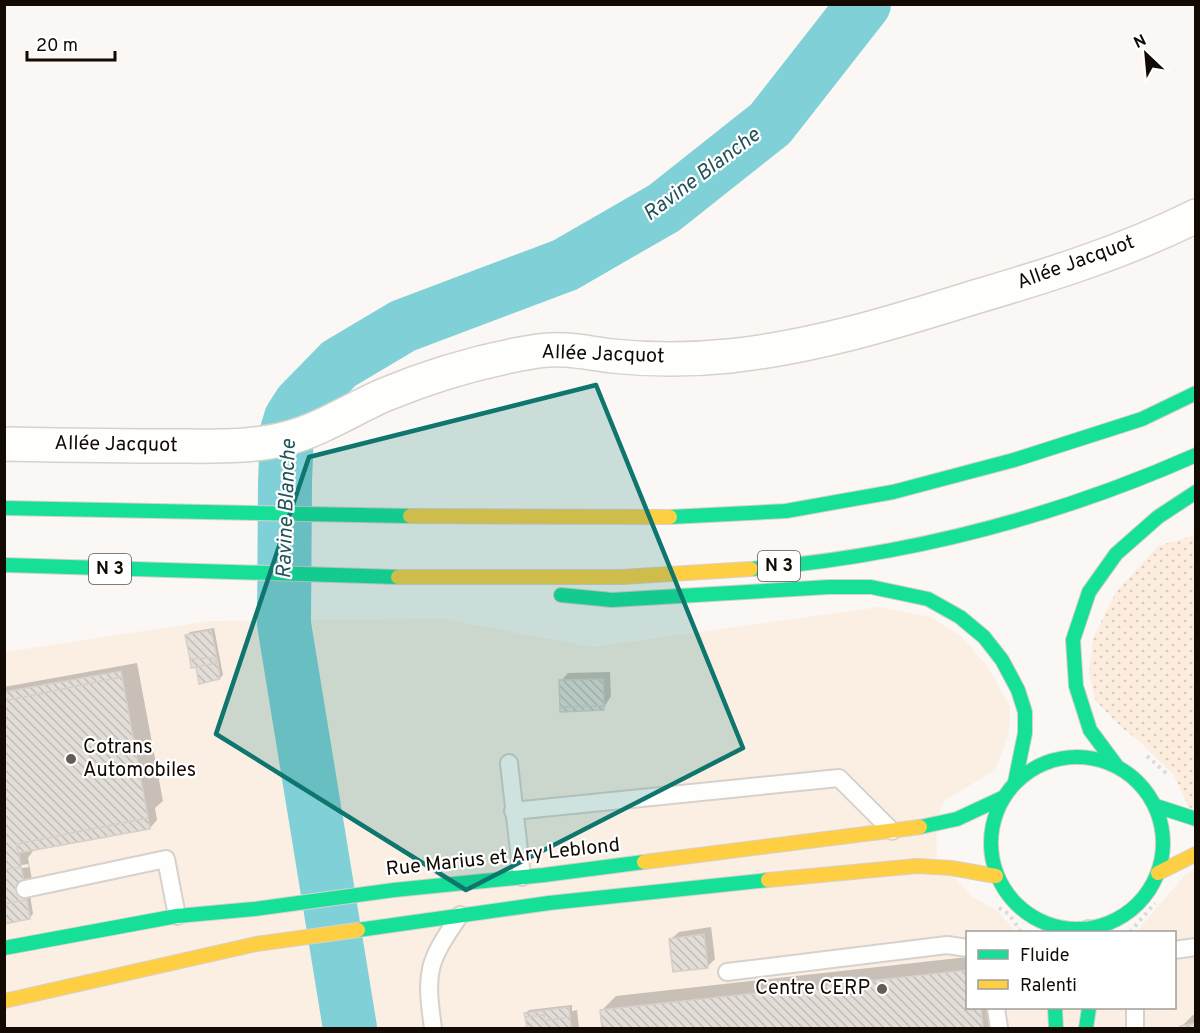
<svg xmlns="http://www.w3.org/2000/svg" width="1200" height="1033" font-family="Overpass,sans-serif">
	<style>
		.built { fill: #fbefe4 }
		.grass { fill: url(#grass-dots) }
		.shadow { fill: #0003 }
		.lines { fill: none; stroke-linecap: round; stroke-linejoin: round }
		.river { stroke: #80d0d8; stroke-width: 54 }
		.building { fill: url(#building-back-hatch); stroke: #d6cfca; stroke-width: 1.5 }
		.lane-casing { stroke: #d7d1cc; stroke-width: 20 }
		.street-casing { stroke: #d7d1cc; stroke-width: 36 }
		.fast-casing { stroke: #d7d1cc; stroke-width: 16 }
		.slow-casing { stroke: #d7d1cc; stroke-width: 16 }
		.path { stroke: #dbdada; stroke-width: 4; stroke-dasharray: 3 4.5; stroke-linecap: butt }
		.lane { stroke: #fefefd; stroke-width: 16 }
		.street { stroke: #fefefd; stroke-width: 33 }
		.fast { stroke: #16e098; stroke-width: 14 }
		.slow { stroke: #ffcf43; stroke-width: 14 }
		.marked { fill: #0f766e; fill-opacity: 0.2; stroke: #0f766e; stroke-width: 4.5; stroke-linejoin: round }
		.poi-dot { fill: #635d57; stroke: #fff; stroke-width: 2 }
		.labels { text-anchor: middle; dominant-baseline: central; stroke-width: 4.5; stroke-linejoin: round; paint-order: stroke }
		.shield { fill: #fff; stroke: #59544f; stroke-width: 1.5 }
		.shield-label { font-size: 18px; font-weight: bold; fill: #120a03 }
		.street-label { font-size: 20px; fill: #120a03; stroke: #fff }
		.poi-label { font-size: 20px; fill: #120a03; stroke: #fff; text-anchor: start }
		.water-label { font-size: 21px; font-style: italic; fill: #215358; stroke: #fff }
	</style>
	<defs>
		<pattern id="grass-dots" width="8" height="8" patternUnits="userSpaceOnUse" patternTransform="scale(1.5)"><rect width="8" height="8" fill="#fcedde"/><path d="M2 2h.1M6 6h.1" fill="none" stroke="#d7cabd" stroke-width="1.8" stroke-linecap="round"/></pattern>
		<pattern id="building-back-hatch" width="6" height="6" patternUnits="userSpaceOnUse" patternTransform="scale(1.5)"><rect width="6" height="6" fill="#e3ddd7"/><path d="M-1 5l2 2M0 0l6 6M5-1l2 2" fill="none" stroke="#c2bcb7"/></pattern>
	</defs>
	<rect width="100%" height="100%" fill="#faf7f4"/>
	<polygon class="built" points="879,607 931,617 962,637 987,666 1010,706 1009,734 995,770 944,801 936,822 937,860 973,897 996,910 1017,932 968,932 968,1008 1174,1008 1174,932 1136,932 1185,875 1195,869 1195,1028 5,1028 5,652 210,621 443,619 592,647"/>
	<polygon class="grass" points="1195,535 1195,807 1189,808 1174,775 1138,740 1120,726 1096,701 1089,675 1093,638 1116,592 1158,546"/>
	<g class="shadow">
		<polygon points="214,628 223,675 220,678 187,636 190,632"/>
		<polygon points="137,663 163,801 155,808 157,820 150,828 35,848 28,858 34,891 30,895 33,914 29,918 4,871 29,867 28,864 4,868 4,687"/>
		<polygon points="610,672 611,696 603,709 561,681 568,673"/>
		<polygon points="711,927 715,959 707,967 671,939 679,932"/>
		<polygon points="968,957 968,1008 997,1008 1000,1028 603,1028 601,1011 616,996"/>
		<polygon points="572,1005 572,1011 577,1010 579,1028 528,1028 526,1013 529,1010"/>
		<polygon points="1196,1012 1196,1028 1182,1028 1182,1026"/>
	</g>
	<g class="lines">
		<polyline class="river" points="350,1028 284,624 285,482 287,431 291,418 300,404 339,364 403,326 565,265 664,208 770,124 864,4"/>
	</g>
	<g class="building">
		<polygon points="211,630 218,662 212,658 190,659 185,635"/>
		<polygon points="212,658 218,663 191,668 190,659"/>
		<polygon points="218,663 220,679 199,684 196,667"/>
		<polygon points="121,671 122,677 4,701 4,692"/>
		<polygon points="122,677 148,818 17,844 21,867 4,870 4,701"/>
		<polygon points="603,679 604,706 560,707 559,680"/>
		<polygon points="604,706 604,710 560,712 560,707"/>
		<polygon points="148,818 150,829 18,853 17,844"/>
		<polygon points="21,867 27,900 4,904 4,870"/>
		<polygon points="27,900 30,919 4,924 4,904"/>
		<polygon points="704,934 708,968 673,972 669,939"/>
		<polygon points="968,970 968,1008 981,1008 983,1028 602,1028 600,1010"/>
		<polygon points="569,1007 570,1017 544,1021 544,1015 525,1017 524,1013"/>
		<polygon points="544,1015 544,1021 570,1017 571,1028 527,1028 525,1017"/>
		<polygon points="1196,1023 1196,1028 1181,1028 1180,1026"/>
	</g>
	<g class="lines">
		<g class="lane-casing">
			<g id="lane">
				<polyline points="509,763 522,877"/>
				<polyline points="513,811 839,778 892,831"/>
				<polyline points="25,889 166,859 177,916"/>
				<polyline points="1086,932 1088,929"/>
				<polyline points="1174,950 1196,947"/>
				<polyline points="727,972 947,945 968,948"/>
				<polyline points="996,1008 999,1028"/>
				<polyline points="1135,1008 1135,1028"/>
				<path d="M433,1028C425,971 427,963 460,915"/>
			</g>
		</g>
		<g class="street-casing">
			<path id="street" d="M4,444C60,445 116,446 171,446C210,446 251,448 288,438C322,429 352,409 384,395C432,375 487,359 538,351C564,347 587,353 612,356C650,360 691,360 729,356C814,347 895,322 975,297C1050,275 1126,251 1196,216"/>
		</g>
		<g class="fast-casing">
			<g id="fast">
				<polyline points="4,508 410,516"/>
				<polyline points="670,517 786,511 893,492 1014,460 1142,419 1196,393"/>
				<polyline points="4,565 398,577"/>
				<path d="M751,569C906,556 1054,518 1196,455"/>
				<polyline points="561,595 612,600 829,587 871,587 928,599 960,617 984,637 1002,660 1018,690 1025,712 1025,733 1015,782"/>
				<circle cx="1077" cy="843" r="86"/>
				<polyline points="1116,765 1090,730 1076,686 1073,640 1089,592 1116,554 1158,517 1196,492"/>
				<polyline points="1156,806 1196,819"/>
				<polyline points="920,827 957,819 1002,798"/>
				<polyline points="358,930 549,903 768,880"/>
				<polyline points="4,948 177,916 254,909 394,890 544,875 644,862"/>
				<polyline points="1055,1008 1056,1028"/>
				<polyline points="1086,1028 1089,1008"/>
			</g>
		</g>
		<g class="slow-casing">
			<g id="slow">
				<polyline points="410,516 670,517"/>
				<polyline points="398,577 622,577 751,569"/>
				<polyline points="644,862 920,827"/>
				<polyline points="1158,873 1196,854"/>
				<polyline points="768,880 917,866 951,868 996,876"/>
				<polyline points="4,1001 256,944 358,930"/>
			</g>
		</g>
		<g class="path">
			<polyline points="1147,756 1168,775"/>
			<polyline points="999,908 1009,914 1021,932"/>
			<polyline points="1130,932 1155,903"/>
		</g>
		<use href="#lane" class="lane"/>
		<use href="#street" class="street"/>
		<use href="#fast" class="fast"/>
		<use href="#slow" class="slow"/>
	</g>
	<path class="marked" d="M596,385L743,748L466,890L216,734L309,457Z"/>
	<g class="poi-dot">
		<circle cx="71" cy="759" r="6"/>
		<circle cx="882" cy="989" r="6"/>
	</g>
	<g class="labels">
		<g class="shield">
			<rect x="758" y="551" width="42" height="30" rx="4.5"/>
			<rect x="89" y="554" width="42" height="30" rx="4.5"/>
		</g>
		<g class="shield-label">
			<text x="779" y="566">N 3</text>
			<text x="110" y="569">N 3</text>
		</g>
		<g class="street-label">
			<text transform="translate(1076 263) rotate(-20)">Allée Jacquot</text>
			<text transform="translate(603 355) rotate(2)">Allée Jacquot</text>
			<text transform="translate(116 445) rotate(1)">Allée Jacquot</text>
			<text transform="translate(503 858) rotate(-6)">Rue Marius et Ary Leblond</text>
		</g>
		<g class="poi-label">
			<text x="83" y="748">Cotrans<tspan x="83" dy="23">Automobiles</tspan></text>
			<text x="870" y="989" text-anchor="end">Centre CERP</text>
		</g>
		<g class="water-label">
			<text transform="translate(702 175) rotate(-37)">Ravine Blanche</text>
			<text transform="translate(287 509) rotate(-88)">Ravine Blanche</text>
		</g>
	</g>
	<rect width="1200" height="1033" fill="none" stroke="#120a03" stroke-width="12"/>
	<rect x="966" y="931" width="210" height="78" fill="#ffffff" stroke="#a09d9a" stroke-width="1.5"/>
	<rect x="978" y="950" width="30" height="9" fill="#16e098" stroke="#a09d9a" stroke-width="1.5"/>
	<text x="1020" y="961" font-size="18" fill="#120a03">Fluide</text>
	<rect x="978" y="980" width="30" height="9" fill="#ffcf43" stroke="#a09d9a" stroke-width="1.5"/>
	<text x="1020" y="991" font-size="18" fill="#120a03">Ralenti</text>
	<g transform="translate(1146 54) rotate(334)" stroke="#ffffff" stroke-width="4.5" paint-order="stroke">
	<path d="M0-4.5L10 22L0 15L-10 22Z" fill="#120a03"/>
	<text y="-9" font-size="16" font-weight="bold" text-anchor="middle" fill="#120a03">N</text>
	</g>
	<path d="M27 51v9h88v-9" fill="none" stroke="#120a03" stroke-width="3"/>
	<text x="36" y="51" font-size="18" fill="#120a03" stroke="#ffffff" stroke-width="4.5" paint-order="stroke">20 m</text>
</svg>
